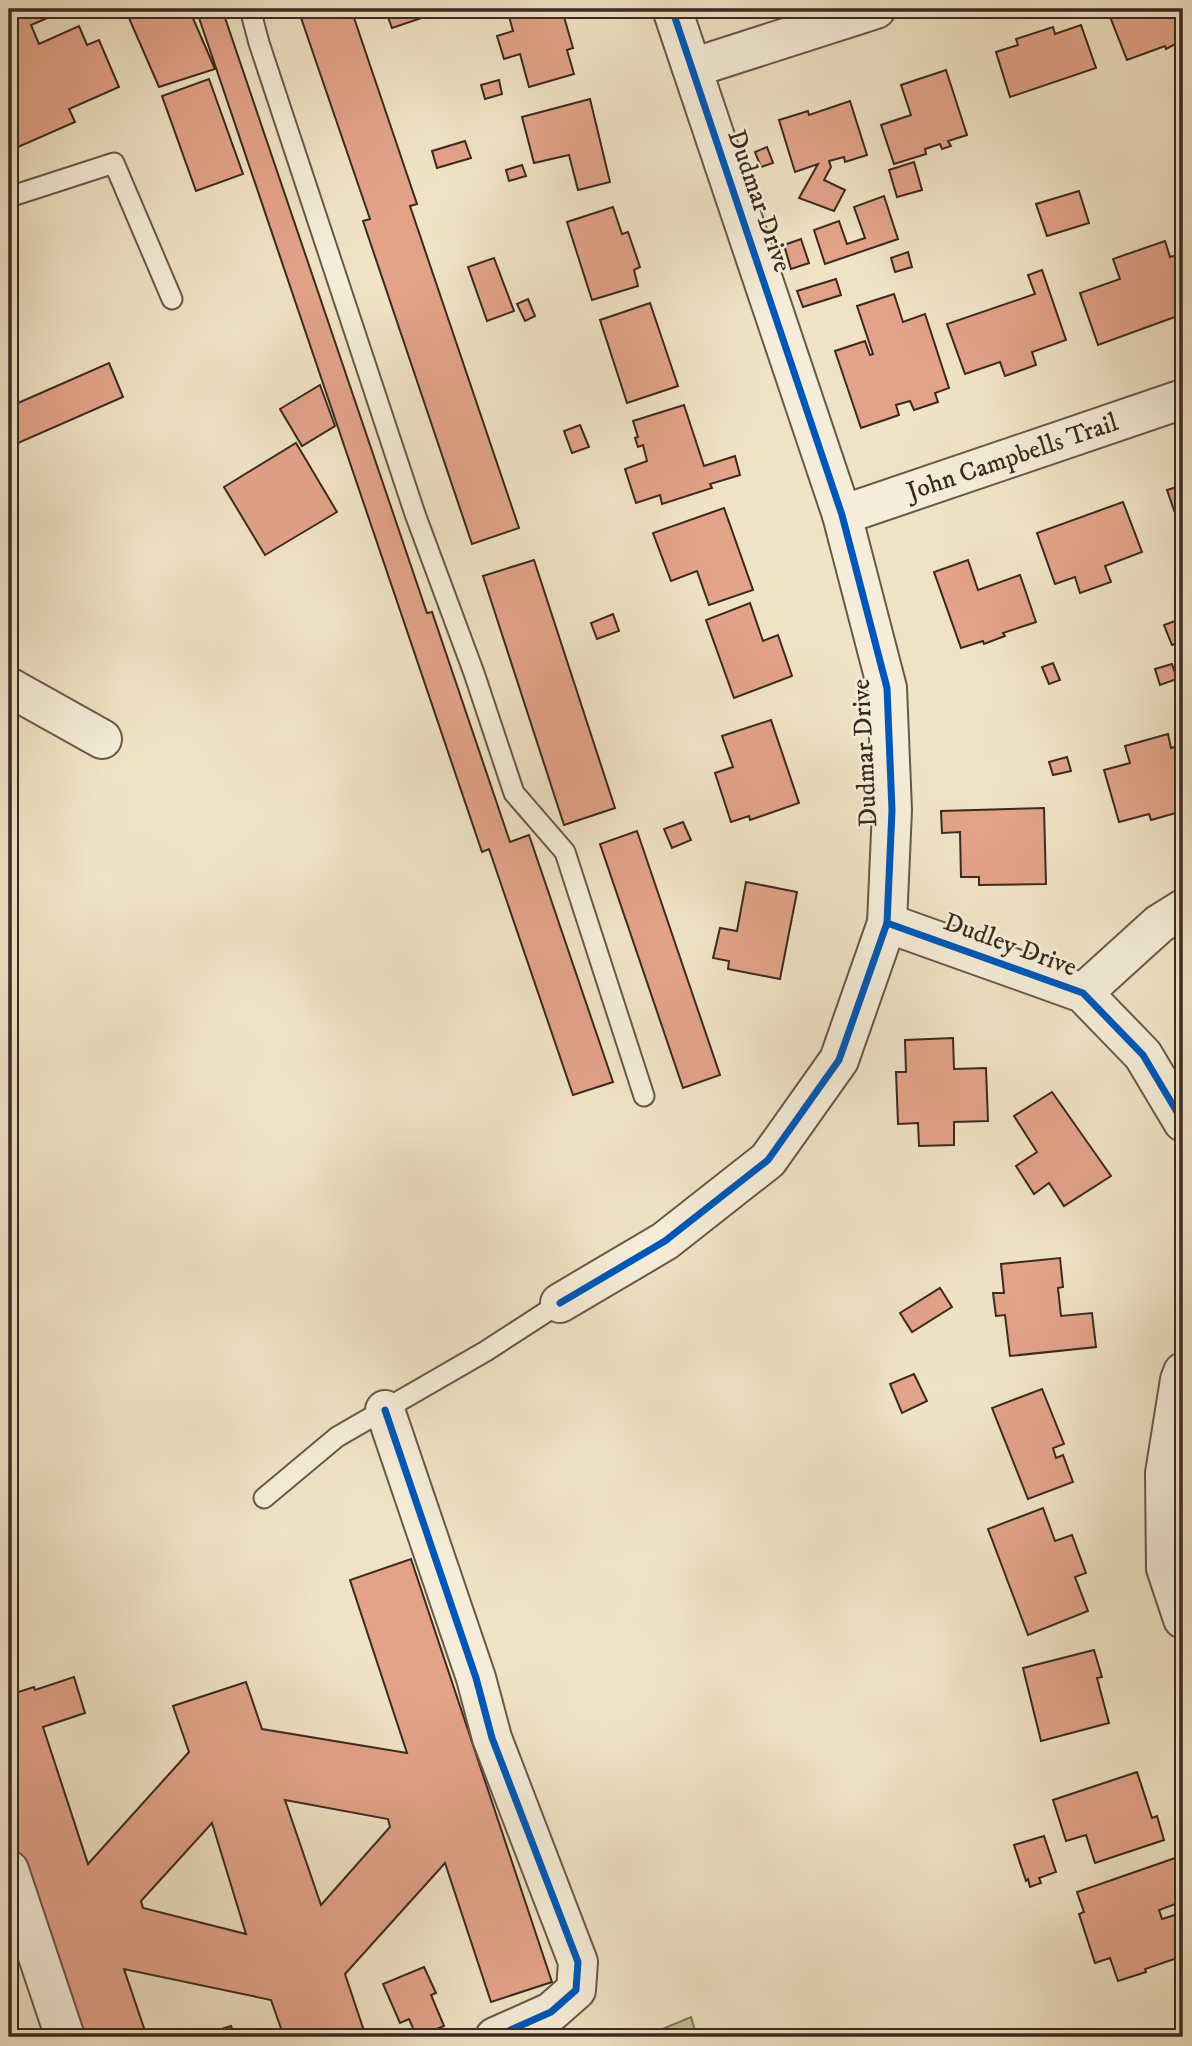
<svg xmlns="http://www.w3.org/2000/svg" width="1192" height="2046" font-family="'IM FELL DW Pica',serif">
	<style>
		.green { fill: #c0c190; stroke: #7e7558; stroke-width: 2 }
		.building { fill: #e3a389; stroke: #3b2920; stroke-width: 2; fill-rule: evenodd }
		.lines { fill: none; stroke-linecap: round; stroke-linejoin: round }
		.lane-casing { stroke: #685849; stroke-width: 23 }
		.street-casing { stroke: #685849; stroke-width: 42 }
		.lane { stroke: #f5edd9; stroke-width: 19 }
		.street { stroke: #f5edd9; stroke-width: 38 }
		.cycleway-casing { stroke: #f5edd9; stroke-width: 11 }
		.cycleway { stroke: #0057b8; stroke-width: 7 }
		.labels { text-anchor: middle; dominant-baseline: central; stroke-width: 5; stroke-linejoin: round; paint-order: stroke }
		.street-label { font-size: 26px; fill: #3b2920; stroke: #f5edd9 }
	</style>
	<rect width="100%" height="100%" fill="#f0e3c5"/>
	<filter id="stains"><feTurbulence type="fractalNoise" baseFrequency=".00286" numOctaves="4"/><feColorMatrix values="0 0 0 0 .2 0 0 0 0 .09 0 0 0 0 .02 0 0 0 .5 -.17"/></filter>
	<radialGradient id="worn" r=".72"><stop offset=".6" stop-color="#630" stop-opacity="0"/><stop offset="1" stop-color="#630" stop-opacity=".3"/></radialGradient>
	<polygon class="green" points="691,2017 697,2037 643,2037"/>
	<g class="building">
		<polygon points="9,9 68,9 31,25 39,44 79,26 87,45 99,40 119,87 69,109 75,122 9,151"/>
		<polygon points="125,9 189,9 215,69 159,87"/>
		<polygon points="196,9 222,9 427,613 432,612 510,842 529,835 613,1082 573,1095 489,849 482,852"/>
		<polygon points="298,9 351,9 417,204 410,206 519,528 472,544 363,221 370,219"/>
		<polygon points="385,9 448,9 392,28"/>
		<polygon points="507,9 554,9 555,12 562,10 573,48 567,50 574,74 529,87 520,54 504,59 497,36 513,31"/>
		<polygon points="1123,9 1183,9 1183,40 1166,49 1165,46 1127,60 1109,14"/>
		<polygon points="1081,25 1096,68 1010,97 996,52 1018,45 1016,39 1053,27 1055,34"/>
		<polygon points="946,70 967,135 948,141 951,146 942,149 940,144 925,149 926,154 894,164 881,125 911,115 901,85"/>
		<polygon points="209,79 243,174 196,191 162,96"/>
		<polygon points="499,80 502,94 485,99 481,85"/>
		<polygon points="590,99 610,182 578,190 569,155 534,163 522,117"/>
		<polygon points="850,101 867,155 845,162 844,157 829,161 831,167 824,180 845,190 834,211 799,198 818,164 795,172 779,120 808,111 809,115"/>
		<polygon points="465,141 471,158 437,168 432,151"/>
		<polygon points="767,147 773,163 761,167 755,152"/>
		<polygon points="914,162 922,190 897,197 889,170"/>
		<polygon points="522,165 526,176 509,181 506,170"/>
		<polygon points="1079,191 1089,223 1047,236 1036,204"/>
		<polygon points="884,196 898,239 825,264 814,230 839,221 847,244 865,238 854,207"/>
		<polygon points="613,207 622,234 628,232 640,267 634,270 638,286 592,300 567,222"/>
		<polygon points="801,239 809,263 791,269 784,245"/>
		<polygon points="1165,241 1170,257 1180,254 1183,264 1183,314 1098,345 1080,293 1120,279 1113,259"/>
		<polygon points="908,252 912,267 895,272 891,258"/>
		<polygon points="494,258 514,311 487,321 468,267"/>
		<polygon points="1042,270 1066,340 1032,352 1036,365 1005,376 1000,362 965,374 947,324 1035,294 1028,275"/>
		<polygon points="836,279 841,295 803,307 797,291"/>
		<polygon points="894,294 903,322 925,314 949,388 935,393 938,402 914,410 910,401 896,405 899,415 861,428 835,351 865,341 870,355 873,354 857,306"/>
		<polygon points="528,299 535,316 525,321 517,304"/>
		<polygon points="650,303 678,386 627,403 600,320"/>
		<polygon points="109,363 123,397 9,447 9,407"/>
		<polygon points="320,385 335,426 302,446 280,409"/>
		<polygon points="684,405 704,466 735,456 740,475 710,484 712,488 662,504 660,495 636,503 625,469 647,461 643,445 638,447 635,438 638,437 633,421"/>
		<polygon points="580,425 589,447 572,453 564,431"/>
		<polygon points="296,443 337,512 265,555 224,487"/>
		<polygon points="1183,485 1183,536 1167,490"/>
		<polygon points="1123,502 1142,552 1105,566 1111,582 1080,593 1075,577 1055,584 1037,533"/>
		<polygon points="724,508 753,590 709,605 697,571 671,581 653,533"/>
		<polygon points="534,560 615,808 564,825 483,576"/>
		<polygon points="968,560 978,590 1020,575 1036,622 1003,633 1005,636 984,644 983,641 961,648 934,572"/>
		<polygon points="750,603 763,641 778,635 792,676 734,698 706,620"/>
		<polygon points="613,614 619,631 597,639 591,623"/>
		<polygon points="1183,618 1183,641 1172,645 1164,625"/>
		<polygon points="1053,663 1060,680 1049,684 1042,667"/>
		<polygon points="1172,664 1177,679 1160,685 1155,669"/>
		<polygon points="771,720 799,803 750,820 749,816 731,822 715,773 733,767 722,736"/>
		<polygon points="1168,734 1171,748 1183,745 1183,811 1151,820 1149,814 1119,822 1104,770 1130,763 1125,746"/>
		<polygon points="1067,757 1071,771 1053,775 1049,762"/>
		<polygon points="1044,808 1046,884 979,885 979,877 961,877 960,832 942,833 941,811"/>
		<polygon points="683,822 691,840 672,848 664,829"/>
		<polygon points="637,831 720,1075 683,1088 600,844"/>
		<polygon points="746,882 797,892 780,979 728,969 729,961 713,958 720,928 737,931"/>
		<polygon points="953,1038 954,1069 986,1068 988,1121 954,1122 954,1145 919,1146 918,1123 898,1124 896,1072 906,1072 905,1040"/>
		<polygon points="1052,1092 1111,1176 1064,1206 1049,1183 1034,1194 1016,1166 1037,1152 1014,1116"/>
		<polygon points="1060,1258 1063,1287 1058,1288 1061,1316 1092,1313 1096,1347 1010,1356 1005,1315 996,1316 993,1293 1004,1293 1001,1264"/>
		<polygon points="940,1288 952,1307 912,1332 900,1313"/>
		<polygon points="914,1374 927,1401 902,1413 890,1384"/>
		<polygon points="1042,1389 1064,1444 1053,1448 1056,1458 1063,1455 1073,1482 1028,1499 992,1408"/>
		<polygon points="1043,1508 1055,1541 1072,1535 1086,1573 1075,1577 1088,1611 1028,1635 988,1529"/>
		<path d="M411,1559L552,1982L491,2002L445,1863L345,1974L366,2037H284L271,2000L124,1969L147,2037H77L9,1830V1695L34,1687L35,1690L74,1677L85,1713L43,1727L88,1864L189,1752L173,1706L246,1682L262,1729L407,1753L350,1580ZM285,1800L388,1819L390,1827L321,1905ZM212,1823L246,1934L143,1908L141,1901Z"/>
		<polygon points="1094,1650 1102,1677 1097,1678 1109,1723 1041,1741 1023,1668"/>
		<polygon points="1137,1772 1152,1818 1157,1816 1164,1840 1095,1863 1086,1835 1066,1841 1053,1800"/>
		<polygon points="1044,1836 1056,1872 1039,1878 1041,1883 1030,1887 1028,1879 1026,1881 1014,1845"/>
		<polygon points="1181,1856 1183,1901 1159,1910 1162,1919 1181,1913 1183,1921 1183,1956 1145,1969 1146,1972 1118,1981 1110,1958 1095,1963 1079,1914 1084,1912 1077,1892"/>
		<polygon points="424,1967 436,1993 431,1995 444,2026 417,2037 409,2019 400,2023 383,1984"/>
		<polygon points="231,2026 235,2037 196,2037"/>
	</g>
	<g class="lines">
		<g class="lane-casing">
			<g id="lane">
				<polyline points="250,9 259,43 415,514 474,673 514,793 565,852 644,1096"/>
				<polyline points="9,197 114,163 172,299"/>
				<polyline points="264,1498 337,1437 486,1351 560,1303"/>
			</g>
		</g>
		<g class="street-casing">
			<g id="street">
				<polyline points="692,68 876,9"/>
				<path id="s1" d="M842,515L1183,399"/>
				<polyline points="9,687 102,739"/>
				<polyline points="887,923 1083,993 1143,1055 1183,1122"/>
				<polyline points="1083,993 1159,924 1183,909"/>
				<polyline points="560,1303 665,1241 768,1160 839,1060 887,923 892,810 887,688 842,515 672,9"/>
				<polyline points="1183,1372 1180,1380 1165,1473 1166,1568 1183,1619"/>
				<polyline points="385,1410 476,1678 492,1738 578,1962 576,1990 551,2012 495,2037"/>
				<polyline points="9,1870 65,2037"/>
			</g>
		</g>
		<use href="#lane" class="lane"/>
		<use href="#street" class="street"/>
		<g class="cycleway-casing">
			<g id="cycleway">
				<polyline points="887,923 1083,993 1143,1055 1183,1122"/>
				<polyline points="560,1303 665,1241 768,1160 839,1060 887,923 892,810 887,688 842,515 672,9"/>
				<polyline points="385,1410 476,1678 492,1738 578,1962 576,1990 551,2012 495,2037"/>
			</g>
		</g>
		<use href="#cycleway" class="cycleway"/>
	</g>
	<g class="labels">
		<g class="street-label">
			<text transform="translate(759 201) rotate(71)">Dudmar Drive</text>
			<text stroke="none"><textPath href="#s1" startOffset="180">John Campbells Trail</textPath></text>
			<text transform="translate(865 753) rotate(-93)">Dudmar Drive</text>
			<text transform="translate(1010 945) rotate(20)">Dudley Drive</text>
		</g>
	</g>
	<rect width="1192" height="2046" fill="none" stroke="#f0e3c5" stroke-width="35"/>
	<rect x="10" y="10" width="1171" height="2025" fill="none" stroke="#3b2920" stroke-width="3.5"/>
	<rect x="18" y="18" width="1157" height="2011" fill="none" stroke="#3b2920" stroke-width="2"/>
	<rect width="100%" height="100%" filter="url(#stains)"/>
	<rect width="100%" height="100%" fill="url(#worn)"/>
</svg>
